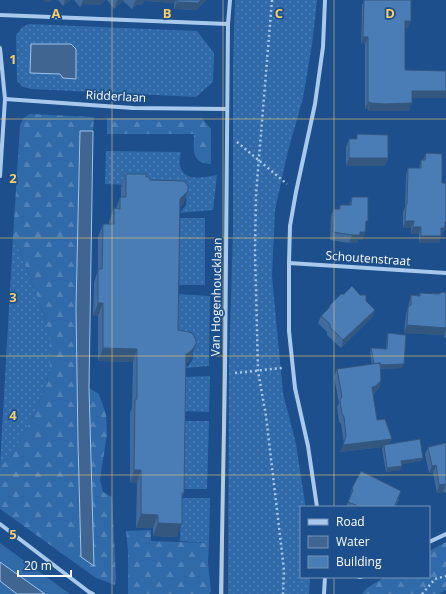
<svg xmlns="http://www.w3.org/2000/svg" width="446" height="594" font-family="'Open Sans',sans-serif">
	<style>
		.grass { fill: url(#grass-dots); fill-rule: evenodd }
		.forest { fill: url(#forest-firs) }
		.park { fill: #306aa9 }
		.water { fill: #406590; stroke: #9bc4ee }
		.lines { fill: none; stroke-linecap: round; stroke-linejoin: round }
		.path { stroke: #a8c9ec; stroke-width: 2.5; stroke-dasharray: 2 3; stroke-linecap: butt }
		.minor { stroke: #a8c9ec; stroke-width: 4 }
		.wall { fill: #406b9c }
		.shaded-wall { fill: #34577f }
		.building { fill: #4a7cb5; stroke: #34577f }
		.grid { fill: none; stroke: #fdcd66; stroke-width: 1; stroke-opacity: 0.55 }
		.labels { text-anchor: middle; dominant-baseline: central; stroke-width: 3.5; stroke-linejoin: round; paint-order: stroke }
		.street-label { font-size: 12px; fill: #fff; stroke: #1c4f8b }
		.grid-label { font-size: 13px; text-anchor: middle; font-weight: bold; fill: #fdcd66; stroke: #1c4f8b; stroke-width: 3.5; stroke-linejoin: round; paint-order: stroke }
	</style>
	<defs>
		<pattern id="grass-dots" width="8" height="8" patternUnits="userSpaceOnUse"><rect width="8" height="8" fill="#306aa9"/><path d="M2 2h.1M6 6h.1" fill="none" stroke="#4f80b6" stroke-width="1.8" stroke-linecap="round"/></pattern>
		<pattern id="forest-firs" width="22" height="20" patternUnits="userSpaceOnUse"><rect width="22" height="20" fill="#306aa9"/><path d="M5 1l3.5 6h-7zM16 11l3.5 6h-7z" fill="#4f80b6"/></pattern>
	</defs>
	<rect width="100%" height="100%" fill="#1c4f8b"/>
	<g class="grass">
		<polygon points="235,0 317,0 312,45 303,98 288,151 275,210 272,276 283,393 296,444 305,503 305,507 301,507 301,577 310,577 309,594 228,594 229,367 233,231 233,64"/>
		<path d="M29,24L197,31L214,53L213,82L196,97L31,89L23,87L17,81L16,36L21,28ZM31,44H71L76,49L63,78L61,74Z"/>
		<path d="M106,151L181,152C180,156 179,162 180,165C183,183 205,177 217,175L213,210L179,213C185,208 189,203 185,195L147,186L105,184Z"/>
		<rect x="177" y="218" width="28" height="67"/>
		<polygon points="13,237 20,251 45,318 50,336 50,371 41,398 33,417 9,459 0,465"/>
		<path d="M176,294L210,296L209,366L185,368C192,364 195,357 192,349L176,342Z"/>
		<polygon points="210,376 209,412 182,411 183,377"/>
		<polygon points="183,421 209,421 207,489 181,489"/>
		<polygon points="181,498 210,498 209,543 180,541"/>
	</g>
	<g class="forest">
		<polygon points="30,114 94,117 93,131 80,132 76,308 78,442 81,556 93,565 89,388 99,394 106,414 107,434 100,480 103,492 112,497 116,578 115,585 96,578 0,509 0,465 9,459 33,417 41,398 50,371 50,336 45,318 20,251 13,237 20,125 24,118"/>
		<path d="M107,118H202L211,129V164C190,163 194,149 194,134H107Z"/>
		<polygon points="151,530 151,541 209,543 208,563 211,591 209,594 128,594 128,552 126,531"/>
		<polygon points="446,542 446,590 439,594 362,594 367,588 385,577 429,577 429,551"/>
	</g>
	<polygon class="park" points="0,543 70,594 0,594"/>
	<g class="water">
		<polygon points="31,44 71,44 76,49 76,79 63,78 60,74 30,73"/>
		<polygon points="80,131 93,131 89,388 94,566 81,557 78,442 76,308"/>
		<polygon points="0,562 45,594 17,594 0,581"/>
	</g>
	<g class="lines">
		<g class="path">
			<polyline points="272,0 256,194 255,251 258,371 266,416 284,570 283,594"/>
			<polyline points="237,142 287,184"/>
			<polyline points="235,373 282,368"/>
			<polyline points="422,594 435,579 446,576"/>
		</g>
		<g class="minor">
			<polyline points="0,15 228,24"/>
			<polyline points="0,48 5,99 0,176"/>
			<polyline points="5,99 133,108 227,109"/>
			<polyline points="289,263 446,273"/>
			<polyline points="317,507 308,446 295,388 289,331 289,263 290,226 296,192 315,104 323,47 325,0"/>
			<polyline points="0,524 89,592 93,594"/>
			<polyline points="429,542 446,534"/>
			<polyline points="359,577 361,577"/>
			<polyline points="221,594 225,373 228,24 230,0"/>
			<polyline points="324,594 325,577"/>
		</g>
	</g>
	<g class="wall">
		<polygon points="58,0 70,0 63,6"/>
		<polygon points="74,0 105,0 100,5 84,4 80,7"/>
		<polygon points="107,0 206,0 196,10 174,9 174,3 144,1 142,5 136,5 132,9 123,1 114,9"/>
		<polygon points="364,0 411,0 408,28 405,28 405,70 446,98 412,98 409,111 368,111 368,109 365,109 365,44 361,44 362,5"/>
		<polygon points="357,134 388,158 385,166 346,166 346,147 349,139 356,139"/>
		<polygon points="426,153 442,183 446,188 446,229 445,229 442,235 441,235 439,243 419,243 419,234 411,234 411,228 403,228 403,212 405,207 406,175 408,168 419,168 421,160 423,160"/>
		<polygon points="126,174 146,177 150,180 188,191 183,204 180,207 178,330 196,344 191,357 188,362 185,364 184,493 182,497 177,537 153,536 153,528 136,528 137,483 130,483 130,413 132,408 133,362 98,361 98,316 93,316 94,282 98,270 98,237 103,224 109,224 109,222 114,208 116,209 120,197 121,197 121,187"/>
		<polygon points="352,197 366,226 365,232 362,240 358,240 357,243 349,243 330,240 331,216 334,209 339,209 340,205 349,205"/>
		<polygon points="420,293 439,294 446,293 446,338 444,337 444,335 404,333 406,314 408,307 411,295 419,296"/>
		<polygon points="366,301 375,310 372,317 341,348 327,335 327,332 318,323 321,316 328,309 330,305"/>
		<polygon points="388,333 402,368 380,369 381,380 379,388 373,394 377,420 390,444 423,458 421,461 402,464 401,470 386,472 382,449 383,447 340,452 344,444 341,424 339,422 337,407 339,403 334,377 337,369 372,365 370,352 371,348 386,349 387,337"/>
		<polygon points="446,443 446,493 443,492 437,493 433,473 429,473 425,454 428,447"/>
		<polygon points="352,488 399,499 395,507 346,507 350,497 350,496"/>
	</g>
	<g class="shaded-wall">
		<polygon points="45,0 53,0 50,2 44,2"/>
		<polygon points="65,0 70,0 63,6"/>
		<polygon points="83,0 105,0 100,5 84,4 80,7"/>
		<polygon points="118,0 124,0 114,9 117,1"/>
		<polygon points="137,0 176,0 174,3 144,1 142,5 136,5 132,9 135,1"/>
		<polygon points="201,0 206,0 196,10 174,9 177,2"/>
		<polygon points="405,21 411,21 408,28 402,28"/>
		<polygon points="363,37 368,37 365,44 361,44"/>
		<polygon points="412,91 446,91 446,98 409,98"/>
		<polygon points="368,102 370,102 368,109 365,109"/>
		<polygon points="370,103 412,103 409,111 368,111"/>
		<polygon points="349,158 388,158 385,166 346,166"/>
		<polygon points="188,191 183,204 176,212 180,199"/>
		<polygon points="405,221 414,221 411,228 403,228"/>
		<polygon points="445,222 446,222 446,229 445,229 442,235 439,235 441,228"/>
		<polygon points="413,227 421,227 419,234 411,234"/>
		<polygon points="360,232 365,232 362,240 358,240 357,243 349,243 352,235"/>
		<polygon points="421,236 441,236 439,243 419,243"/>
		<polygon points="98,303 103,303 98,316 93,316"/>
		<polygon points="375,310 372,317 341,348 343,340"/>
		<polygon points="407,325 446,328 446,330 444,335 404,333"/>
		<polygon points="196,344 191,357 188,362 183,367 186,354"/>
		<polygon points="103,348 137,349 133,362 98,361"/>
		<polygon points="404,364 402,368 372,369 374,365"/>
		<polygon points="381,380 379,388 374,394 372,387"/>
		<polygon points="392,439 389,446 384,445 383,447 340,452 343,445"/>
		<polygon points="423,458 421,461 400,465 401,461"/>
		<polygon points="436,465 433,473 429,473 432,466"/>
		<polygon points="402,466 401,470 386,472 387,468"/>
		<polygon points="134,470 141,470 137,483 130,483"/>
		<polygon points="446,484 443,492 437,493 439,485"/>
		<polygon points="141,514 158,515 153,528 136,528"/>
		<polygon points="158,523 182,524 177,537 153,536"/>
	</g>
	<g class="building">
		<polygon points="177,0 201,0 198,3 177,2"/>
		<polygon points="364,0 411,0 411,21 405,21 405,70 446,71 446,91 412,91 412,103 385,104 370,103 370,102 368,102 368,37 363,37"/>
		<polygon points="357,134 388,135 388,158 349,158 349,139 357,139"/>
		<polygon points="426,153 442,154 442,183 446,183 446,222 445,222 445,228 441,228 441,236 421,236 421,227 413,227 414,221 405,221 406,205 407,204 408,168 421,168 421,160 425,160"/>
		<polygon points="126,174 146,174 146,177 149,177 150,180 183,181 185,182 188,186 188,191 180,199 178,330 189,332 192,333 195,338 196,341 196,344 193,349 187,354 186,354 184,493 182,493 182,524 158,523 158,515 141,514 141,470 134,470 135,400 137,399 137,349 103,348 103,303 98,303 98,269 102,269 103,224 114,224 114,208 120,209 120,197 126,197"/>
		<polygon points="352,197 368,197 368,221 366,221 365,232 360,232 360,235 352,235 333,232 334,209 340,209 340,205 351,205"/>
		<polygon points="352,286 360,295 366,295 366,301 375,310 343,340 330,327 330,324 321,316 329,308 330,305 341,294 344,294"/>
		<polygon points="442,292 446,293 446,328 407,325 408,307 411,305 411,295 420,296 420,293 439,294"/>
		<polygon points="388,333 406,335 404,364 380,365 380,363 374,364 371,348 387,349"/>
		<polygon points="380,363 381,380 376,386 372,387 377,420 385,419 392,439 343,445 346,436 344,417 342,414 340,400 342,397 337,369"/>
		<polygon points="420,439 423,458 401,461 402,466 387,468 384,445"/>
		<polygon points="446,443 446,484 439,485 436,465 432,466 428,447"/>
		<polygon points="361,471 401,491 394,507 358,507 358,506 348,502 353,490 352,488"/>
	</g>
	<path class="grid" d="M112,0V594M223,0V594M334,0V507M0,119H446M0,238H446M0,356H446M0,475H446M334,577V594"/>
	<g class="labels">
		<g class="street-label">
			<text transform="translate(116 96) rotate(3)">Ridderlaan</text>
			<text transform="translate(368 258) rotate(4)">Schoutenstraat</text>
			<text transform="translate(216 297) rotate(-89)">Van Hogenhoucklaan</text>
		</g>
	</g>
	<g class="grid-label">
		<text x="56" y="18">A</text>
		<text x="167" y="18">B</text>
		<text x="279" y="18">C</text>
		<text x="390" y="18">D</text>
		<text x="13" y="64">1</text>
		<text x="13" y="183">2</text>
		<text x="13" y="302">3</text>
		<text x="13" y="420">4</text>
		<text x="13" y="539">5</text>
	</g>
	<rect x="300" y="506" width="130" height="72" fill="#1c4f8b" stroke="#7795b9"/>
	<rect x="308" y="519" width="20" height="6" fill="#a8c9ec" stroke="#7795b9"/>
	<text x="336" y="526" font-size="12" fill="#ffffff">Road</text>
	<rect x="308" y="536" width="20" height="12" fill="#406590" stroke="#7795b9"/>
	<text x="336" y="546" font-size="12" fill="#ffffff">Water</text>
	<rect x="308" y="556" width="20" height="12" fill="#4a7cb5" stroke="#7795b9"/>
	<text x="336" y="566" font-size="12" fill="#ffffff">Building</text>
	<path d="M18 570v6h53v-6" fill="none" stroke="#ffffff" stroke-width="2"/>
	<text x="24" y="570" font-size="12" fill="#ffffff" stroke="#1c4f8b" stroke-width="3" paint-order="stroke">20 m</text>
</svg>
